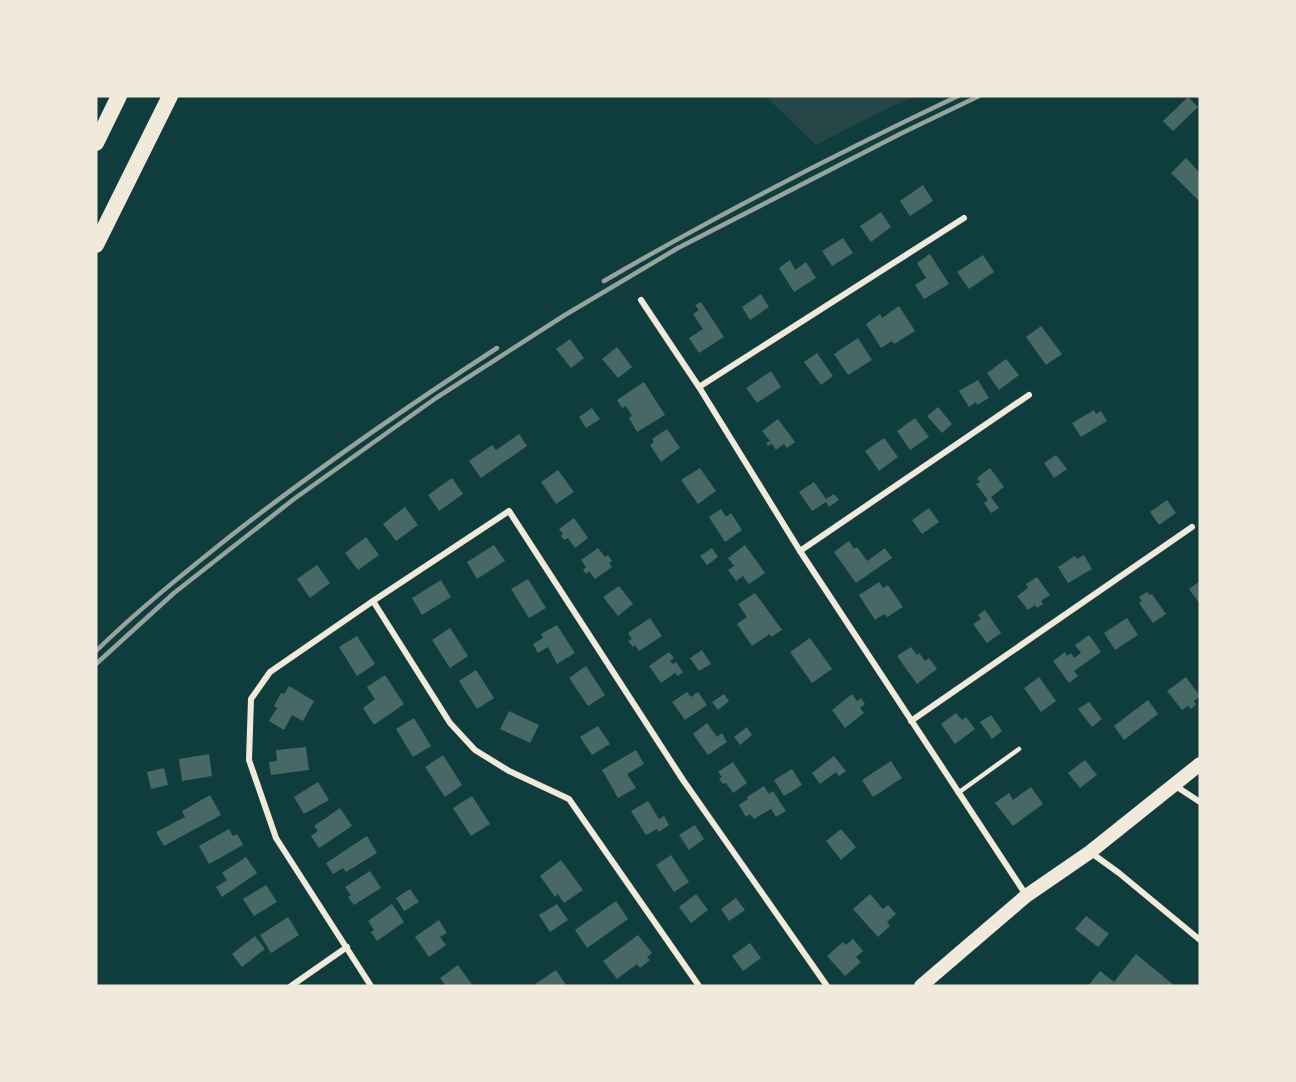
<svg xmlns="http://www.w3.org/2000/svg" width="1296" height="1082" font-family="'Zilla Slab',serif">
	<style>
		.green { fill: #244646 }
		.building { fill: #486865 }
		.lines { fill: none; stroke-linecap: round; stroke-linejoin: round }
		.service { stroke: #f1e9da; stroke-width: 4.5 }
		.minor { stroke: #f1e9da; stroke-width: 6 }
		.primary { stroke: #f1e9da; stroke-width: 14 }
		.motorway { stroke: #f1e9da; stroke-width: 16 }
		.rail { stroke: #97a49c; stroke-width: 4.5 }
	</style>
	<rect width="100%" height="100%" fill="#0f3d3e"/>
	<polygon class="green" points="765,96 915,96 882,111 816,145"/>
	<g class="building">
		<polygon points="1188,97 1198,107 1173,131 1163,121"/>
		<polygon points="1186,158 1200,173 1200,202 1171,173"/>
		<polygon points="923,185 933,201 910,216 900,201"/>
		<polygon points="881,212 891,227 871,242 860,226"/>
		<polygon points="843,238 853,253 832,266 822,251"/>
		<polygon points="930,254 949,284 924,299 915,285 926,278 917,263"/>
		<polygon points="983,255 994,272 969,289 957,272"/>
		<polygon points="790,260 795,270 806,262 816,278 794,292 779,268"/>
		<polygon points="761,294 769,307 750,320 742,307"/>
		<polygon points="701,302 724,337 699,353 689,338 703,329 693,314 699,310 695,305"/>
		<polygon points="899,306 915,331 894,344 892,341 881,348 866,324 880,314 882,318"/>
		<polygon points="1041,326 1062,354 1046,365 1026,337"/>
		<polygon points="858,338 872,360 848,375 834,354"/>
		<polygon points="570,339 584,358 571,368 556,349"/>
		<polygon points="617,347 632,367 618,378 602,359"/>
		<polygon points="817,353 833,376 821,385 804,362"/>
		<polygon points="1006,359 1019,375 999,390 987,373"/>
		<polygon points="771,371 781,387 757,403 746,388"/>
		<polygon points="978,380 989,398 977,405 976,402 969,407 959,391"/>
		<polygon points="644,382 665,415 637,432 629,418 632,416 626,406 622,408 617,400"/>
		<polygon points="938,407 952,424 942,433 927,416"/>
		<polygon points="592,408 600,419 586,428 579,417"/>
		<polygon points="1094,410 1096,414 1101,411 1107,421 1081,437 1072,423"/>
		<polygon points="915,418 929,437 910,450 897,431"/>
		<polygon points="778,419 795,442 787,448 784,444 776,450 772,444 768,446 766,443 770,441 762,431"/>
		<polygon points="667,429 680,448 661,462 650,445 654,442 652,439"/>
		<polygon points="519,434 527,446 481,478 469,461 492,445 496,450"/>
		<polygon points="884,438 898,457 879,471 865,451"/>
		<polygon points="1056,455 1067,469 1054,478 1044,463"/>
		<polygon points="700,468 716,491 698,504 681,480"/>
		<polygon points="990,468 1004,487 991,497 999,508 991,513 984,503 988,500 976,484 980,482 977,478"/>
		<polygon points="558,470 574,492 556,504 541,482"/>
		<polygon points="452,478 463,494 439,511 428,495"/>
		<polygon points="814,482 826,499 834,494 839,500 829,507 826,502 812,511 799,492"/>
		<polygon points="1167,500 1176,513 1159,525 1150,512"/>
		<polygon points="405,507 418,525 396,541 383,524"/>
		<polygon points="929,508 939,522 922,534 912,520"/>
		<polygon points="721,509 726,517 731,513 742,530 725,542 709,517"/>
		<polygon points="574,518 588,538 575,548 568,538 564,540 561,536 563,534 559,529"/>
		<polygon points="366,537 379,555 358,570 345,553"/>
		<polygon points="849,541 854,549 857,547 867,561 885,548 892,558 856,583 834,552"/>
		<polygon points="494,545 505,561 477,579 467,562"/>
		<polygon points="745,545 765,573 749,584 743,576 736,581 728,570 734,566 728,558"/>
		<polygon points="598,548 605,557 608,555 612,561 609,563 612,567 595,579 589,571 586,574 583,570 586,567 581,560"/>
		<polygon points="712,548 718,557 707,565 700,556"/>
		<polygon points="1084,555 1092,569 1068,583 1058,567 1075,556 1077,559"/>
		<polygon points="317,565 330,583 310,598 297,579"/>
		<polygon points="1037,577 1050,595 1041,601 1043,604 1037,608 1035,605 1028,610 1017,596 1028,588 1026,584"/>
		<polygon points="528,579 546,608 529,618 511,589"/>
		<polygon points="441,580 451,597 422,615 412,598"/>
		<polygon points="1200,581 1200,604 1189,589"/>
		<polygon points="879,582 883,588 888,585 903,607 887,617 884,614 875,620 859,595"/>
		<polygon points="619,586 633,604 618,616 603,597"/>
		<polygon points="1147,592 1150,595 1152,594 1166,614 1153,623 1139,603 1142,601 1139,597"/>
		<polygon points="755,593 782,630 771,637 770,634 752,646 737,624 747,617 738,604"/>
		<polygon points="985,610 1001,633 987,643 973,624 981,619 978,615"/>
		<polygon points="650,618 662,636 639,651 635,645 633,647 628,641 632,639 628,633"/>
		<polygon points="1127,618 1138,635 1115,650 1104,633"/>
		<polygon points="557,625 575,653 557,664 548,647 538,653 533,644 543,638 541,634"/>
		<polygon points="450,628 468,656 450,668 432,640"/>
		<polygon points="1089,635 1101,652 1074,671 1078,676 1069,683 1053,661 1065,652 1067,656 1071,653 1074,658 1081,653 1075,645"/>
		<polygon points="357,636 375,664 357,676 339,647"/>
		<polygon points="810,638 832,669 812,683 790,652"/>
		<polygon points="911,647 917,655 919,653 925,661 929,658 937,669 917,684 897,656"/>
		<polygon points="702,650 711,664 699,671 690,658"/>
		<polygon points="669,652 674,658 670,661 673,664 676,662 683,672 678,676 675,673 661,683 649,666"/>
		<polygon points="586,666 605,695 588,706 569,678"/>
		<polygon points="476,670 494,698 477,709 459,681"/>
		<polygon points="385,675 404,704 374,725 363,708 375,699 367,687"/>
		<polygon points="1039,677 1056,701 1041,712 1024,688"/>
		<polygon points="1186,677 1200,696 1194,701 1196,705 1191,709 1188,706 1182,710 1167,691"/>
		<polygon points="289,686 314,701 303,721 292,715 284,730 269,721 277,708 274,706 281,693 284,694"/>
		<polygon points="687,692 691,697 698,692 707,705 685,720 672,702"/>
		<polygon points="724,694 729,701 718,710 712,702"/>
		<polygon points="852,694 857,701 861,698 865,704 860,708 864,713 845,728 832,710"/>
		<polygon points="1148,700 1158,714 1124,740 1114,726"/>
		<polygon points="1089,702 1102,719 1092,727 1078,709"/>
		<polygon points="509,711 539,725 530,743 500,729"/>
		<polygon points="956,713 962,720 966,717 975,729 955,744 941,724"/>
		<polygon points="991,715 1002,731 992,739 980,722"/>
		<polygon points="414,718 431,746 413,757 396,729"/>
		<polygon points="707,723 717,737 722,733 727,742 708,755 693,734"/>
		<polygon points="598,726 610,744 592,755 580,737"/>
		<polygon points="747,727 752,735 740,745 734,737"/>
		<polygon points="306,747 309,770 271,775 269,762 277,761 276,750"/>
		<polygon points="636,750 644,764 627,774 636,788 618,798 602,770"/>
		<polygon points="209,754 212,776 182,781 179,759"/>
		<polygon points="443,755 462,785 445,797 425,767"/>
		<polygon points="834,756 846,771 839,776 836,772 820,784 812,773"/>
		<polygon points="1085,760 1097,775 1080,788 1068,773"/>
		<polygon points="891,761 902,778 873,797 862,780"/>
		<polygon points="733,762 747,783 733,793 726,783 723,784 719,779 722,777 718,772"/>
		<polygon points="164,768 168,785 151,789 147,772"/>
		<polygon points="792,769 802,785 784,796 774,780"/>
		<polygon points="318,782 329,800 304,814 294,797"/>
		<polygon points="764,786 769,794 773,791 786,811 776,817 771,809 754,819 750,814 746,817 739,805 748,799 747,797"/>
		<polygon points="1031,787 1043,804 1013,826 995,803 1009,793 1013,800"/>
		<polygon points="210,795 221,815 164,846 156,832 185,817 182,811"/>
		<polygon points="472,796 490,824 471,836 453,808"/>
		<polygon points="648,801 659,819 664,816 669,825 659,832 657,829 646,835 631,811"/>
		<polygon points="340,808 352,826 319,848 311,836 318,831 314,826"/>
		<polygon points="695,825 704,839 689,850 679,835"/>
		<polygon points="229,829 233,836 237,834 243,845 209,864 199,846"/>
		<polygon points="841,829 856,847 841,860 826,841"/>
		<polygon points="367,836 377,853 346,872 343,868 333,874 326,863"/>
		<polygon points="671,855 689,882 674,892 656,865"/>
		<polygon points="246,857 257,873 222,897 216,887 227,880 222,873"/>
		<polygon points="561,860 583,890 564,903 558,894 555,897 540,876"/>
		<polygon points="370,871 381,888 354,905 348,897 351,895 345,887"/>
		<polygon points="266,885 277,902 254,916 243,899"/>
		<polygon points="410,889 419,902 404,911 396,898"/>
		<polygon points="696,894 708,910 691,923 679,907"/>
		<polygon points="870,894 883,909 888,905 896,914 887,922 890,926 878,937 853,909"/>
		<polygon points="736,898 745,910 729,921 721,909"/>
		<polygon points="616,901 628,919 587,948 575,930"/>
		<polygon points="392,904 404,922 377,941 371,932 374,930 368,921"/>
		<polygon points="557,904 568,920 550,932 539,915"/>
		<polygon points="1086,916 1109,934 1098,947 1075,929"/>
		<polygon points="288,917 299,935 271,953 260,935"/>
		<polygon points="439,920 447,933 440,937 446,945 429,957 415,937"/>
		<polygon points="638,935 652,953 647,957 650,960 640,968 637,964 617,979 603,961"/>
		<polygon points="255,936 265,949 242,967 232,954"/>
		<polygon points="853,939 863,951 856,957 861,962 845,976 827,956 843,942 846,945"/>
		<polygon points="750,943 761,958 743,971 732,956"/>
		<polygon points="1136,954 1175,986 1088,986 1100,971 1114,982"/>
		<polygon points="458,965 473,986 446,986 440,978"/>
		<polygon points="556,970 567,986 537,986 535,984"/>
	</g>
	<g class="lines">
		<polyline class="service" points="958,793 1019,749"/>
		<g class="minor">
			<polyline points="641,300 699,387 800,551 1026,895"/>
			<polyline points="699,387 964,218"/>
			<polyline points="800,551 1029,395"/>
			<polyline points="373,601 450,723 475,750 509,771 569,799 699,986"/>
			<polyline points="911,721 1192,527"/>
			<polyline points="1174,785 1200,802"/>
			<polyline points="1090,852 1119,873 1200,940"/>
			<polyline points="291,986 347,947"/>
			<polyline points="371,986 276,838 249,760 251,699 270,672 373,601 509,511 683,780 827,986"/>
		</g>
		<polyline class="primary" points="921,986 1026,896 1090,852 1200,764"/>
		<g class="motorway">
			<polyline points="96,143 119,96"/>
			<polyline points="96,245 170,96"/>
		</g>
		<g class="rail">
			<path d="M604,281C719,214 838,153 958,96"/>
			<path d="M96,651C138,610 183,574 228,538C315,470 405,408 497,348"/>
			<polyline points="96,664 174,593 294,499 436,398 565,315 678,248 902,133 979,96"/>
		</g>
	</g>
	<rect width="1296" height="1082" fill="none" stroke="#f1e9da" stroke-width="195"/>
</svg>
